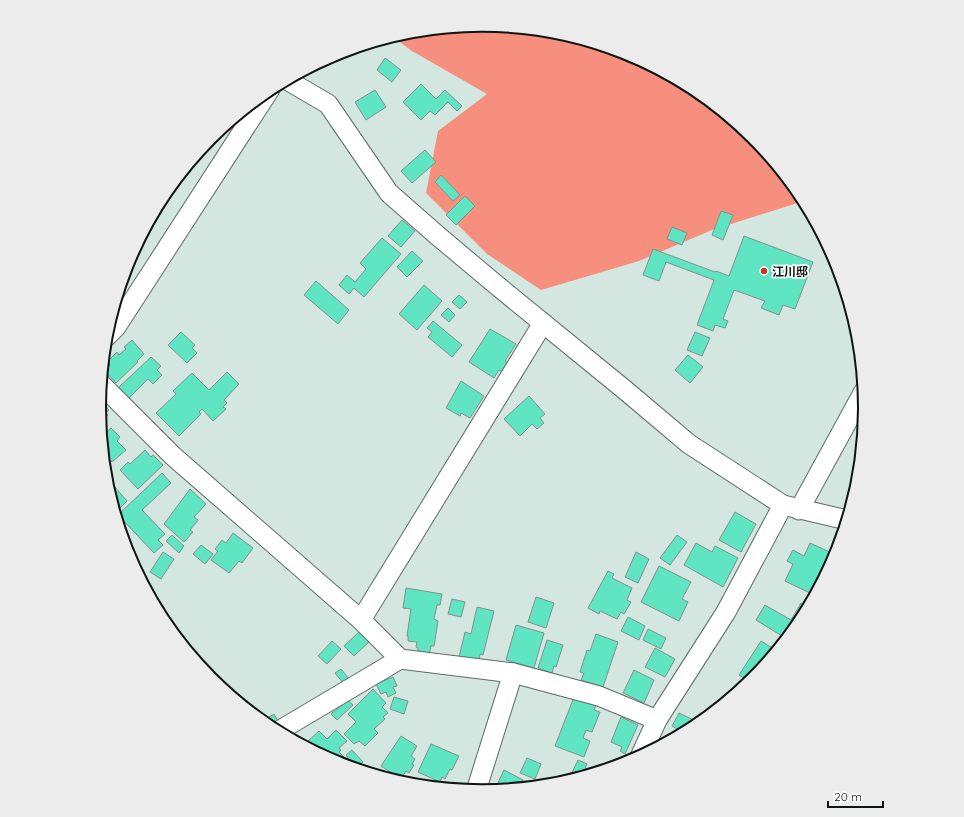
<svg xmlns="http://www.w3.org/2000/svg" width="964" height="817" font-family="Quicksand,'Noto Sans JP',sans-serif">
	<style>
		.forest { fill: #f68f7e }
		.building { fill: #60e5c2; stroke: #81928c }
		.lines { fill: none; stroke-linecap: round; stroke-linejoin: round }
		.minor-casing { stroke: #5c6c66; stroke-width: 21 }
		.minor { stroke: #fff; stroke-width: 19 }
		.poi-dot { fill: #c53929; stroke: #fff; stroke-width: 1.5 }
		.labels { text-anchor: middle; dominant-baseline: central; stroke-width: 3.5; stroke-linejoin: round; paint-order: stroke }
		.poi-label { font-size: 12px; font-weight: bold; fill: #0f1513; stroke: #fff; text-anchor: start }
		.rim { fill: none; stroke: #0f1513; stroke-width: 2 }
	</style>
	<rect width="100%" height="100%" fill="#d3e6e0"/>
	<polygon class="forest" points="482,25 557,32 629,54 695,90 753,137 801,196 804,201 712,230 639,261 541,290 487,254 426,193 438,131 487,94 412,51 393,37 407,32"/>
	<g class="building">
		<polygon points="385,58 401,70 392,82 377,70"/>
		<polygon points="421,84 436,99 445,90 462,106 457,111 448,102 435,115 430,111 421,120 403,102"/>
		<polygon points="375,90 386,107 366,120 355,102"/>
		<polygon points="425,150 436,162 412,183 401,171"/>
		<polygon points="441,175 460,195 453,201 435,182"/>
		<polygon points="465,196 475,206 456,225 446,215"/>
		<polygon points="721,211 733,215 723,240 712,235"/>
		<polygon points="402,220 415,231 401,247 388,236"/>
		<polygon points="672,227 687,233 682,245 667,239"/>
		<polygon points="744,236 813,262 795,309 783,305 779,315 761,308 765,301 734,290 723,319 728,321 725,328 715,325 713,331 697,325 714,280 666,262 659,281 643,275 653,249 715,272 716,271 729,276"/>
		<polygon points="382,238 401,254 364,297 354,288 349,294 339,285 347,275 355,282 366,269 360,263"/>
		<polygon points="412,251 423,261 407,277 397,267"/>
		<polygon points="316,281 349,310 338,324 304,295"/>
		<polygon points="424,285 442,301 417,330 399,314"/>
		<polygon points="459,295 467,302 460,309 452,302"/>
		<polygon points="448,308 455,315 449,322 441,315"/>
		<polygon points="433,321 462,345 452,357 428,337 432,332 427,328"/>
		<polygon points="490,329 516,344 505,361 510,364 505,373 499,370 494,378 469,362"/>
		<polygon points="181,332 195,345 192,348 197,353 187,363 168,345"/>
		<polygon points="695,332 710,338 702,356 687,350"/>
		<polygon points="132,340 144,354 137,361 138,362 116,383 105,371 110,365 107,362 117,352 119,355 126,349 124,347"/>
		<polygon points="688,355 703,367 690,383 675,370"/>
		<polygon points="151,357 161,366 157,370 162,375 153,384 148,379 128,399 118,388"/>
		<polygon points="227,372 239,384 224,400 227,403 223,407 226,409 213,421 202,409 199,412 201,414 179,436 156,413 176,394 173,391 192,373 209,390"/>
		<polygon points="461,381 484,396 470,418 461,413 460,416 446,408"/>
		<polygon points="529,396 545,414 540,418 544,423 537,429 532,424 520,436 504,419"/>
		<polygon points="99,399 109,410 106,413 108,415 100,423 99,408"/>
		<polygon points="111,428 120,437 117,441 126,450 112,462 103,453 102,441 103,440 101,437"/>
		<polygon points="145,450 151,457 153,455 163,465 138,489 120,470 128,462 130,464"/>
		<polygon points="162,473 171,483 142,510 165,534 158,540 163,545 154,553 118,515"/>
		<polygon points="114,486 127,501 117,511 113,507 108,491"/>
		<polygon points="190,489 206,504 194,517 198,520 190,530 193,532 184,542 164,524"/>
		<polygon points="735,512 756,524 741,552 719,540"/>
		<polygon points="233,533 253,548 242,563 239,561 229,573 211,560 218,551 215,549 222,540 226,543"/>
		<polygon points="172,535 184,546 179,553 166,541"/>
		<polygon points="677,535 687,542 670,565 660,558"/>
		<polygon points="696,543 712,552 715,546 738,558 723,587 684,565"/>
		<polygon points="810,543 834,554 814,595 785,581 793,564 787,561 793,550 804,556"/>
		<polygon points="201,545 213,554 205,564 193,554"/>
		<polygon points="163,552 174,559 161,579 150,572"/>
		<polygon points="636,552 649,559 638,583 625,577"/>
		<polygon points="659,566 691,582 682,599 688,602 679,621 641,602"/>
		<polygon points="608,571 614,574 612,578 632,588 627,600 631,602 624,614 621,612 617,619 600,611 599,614 588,608"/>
		<polygon points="406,588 442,594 440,605 437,605 434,619 438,621 434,646 431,646 429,656 420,654 420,651 418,651 418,648 416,647 417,642 408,641 408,636 407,636 411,609 403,608"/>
		<polygon points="536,597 554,603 546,628 528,622"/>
		<polygon points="452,599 465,602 461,617 448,614"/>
		<polygon points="801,603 809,607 801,622 787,639 756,620 765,605 791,620"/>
		<polygon points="477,607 494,611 483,655 480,654 479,662 459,657 465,632 471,634"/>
		<polygon points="628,617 645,626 639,640 621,631"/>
		<polygon points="516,625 544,633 534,668 506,660"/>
		<polygon points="648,629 666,638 661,649 643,640"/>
		<polygon points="360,631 370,641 354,656 344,646"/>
		<polygon points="596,634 618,642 603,687 581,680 584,673 580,672 587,650 590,651"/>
		<polygon points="547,640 563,645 556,667 554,666 552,673 538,668"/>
		<polygon points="332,641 341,649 327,664 318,656"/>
		<polygon points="761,641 774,649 779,642 782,644 750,682 739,675"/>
		<polygon points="655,648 675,659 665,677 645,667"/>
		<polygon points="341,669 349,679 344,684 335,673"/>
		<polygon points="634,670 654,680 644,703 623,693"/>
		<polygon points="393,677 397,686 393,687 396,693 388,697 386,692 381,694 376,684"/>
		<polygon points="373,689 386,703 382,707 388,713 383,717 385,719 374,729 378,733 365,746 359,741 354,744 344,734 356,722 348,714"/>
		<polygon points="394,697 408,701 404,714 390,709"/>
		<polygon points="574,697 596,705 594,710 600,712 592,732 586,730 583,738 590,741 584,757 555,746"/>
		<polygon points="348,700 353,705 337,720 331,714"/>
		<polygon points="679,713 700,723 685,733 672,726"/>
		<polygon points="274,714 279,723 270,728 267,726 264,720"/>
		<polygon points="621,717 638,725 625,754 620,751 622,747 611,742"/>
		<polygon points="336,730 347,741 339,748 341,750 339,752 344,757 337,763 311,750 313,748 307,742 319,731 327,739"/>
		<polygon points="401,736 417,746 411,756 415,759 412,764 414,765 409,773 406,771 401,779 381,766"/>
		<polygon points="431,744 459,756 452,770 450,769 445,779 442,777 440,782 418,772"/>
		<polygon points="352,750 363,762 355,769 341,765 348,758 346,755"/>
		<polygon points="527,758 541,764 535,779 520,773"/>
		<polygon points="578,760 587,764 585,768 596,773 565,782 569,774 571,775"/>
		<polygon points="504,770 523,780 520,785 526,788 494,791"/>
	</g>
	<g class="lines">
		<g class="minor-casing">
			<g id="minor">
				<polyline points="287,80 328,104 389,193 438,236 494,283 625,390 689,444 783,505 847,520"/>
				<polyline points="106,337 116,327 270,89"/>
				<polyline points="101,384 173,456 361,620 400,659 513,673 599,696 657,720"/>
				<polyline points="799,510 864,391"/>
				<polyline points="361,620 543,323"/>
				<polyline points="277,732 400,659"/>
				<polyline points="640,757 657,720 726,612 783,505"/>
				<polyline points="476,791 513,673"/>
			</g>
		</g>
		<use href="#minor" class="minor"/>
	</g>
	<circle class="poi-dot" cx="764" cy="271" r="4"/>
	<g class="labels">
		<g class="poi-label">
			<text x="772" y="271">江川邸</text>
		</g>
	</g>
	<path d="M0 0H964V817H0ZM106 408a376 376 0 1 1 752 0a376 376 0 1 1-752 0Z" fill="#ececec" fill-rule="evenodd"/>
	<path class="rim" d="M106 408a376 376 0 1 1 752 0a376 376 0 1 1-752 0Z"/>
	<path d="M828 801v6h55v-6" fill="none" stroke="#0f1513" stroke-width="2"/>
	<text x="834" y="801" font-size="12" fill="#0f1513" stroke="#ffffff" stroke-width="3" paint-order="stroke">20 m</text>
</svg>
